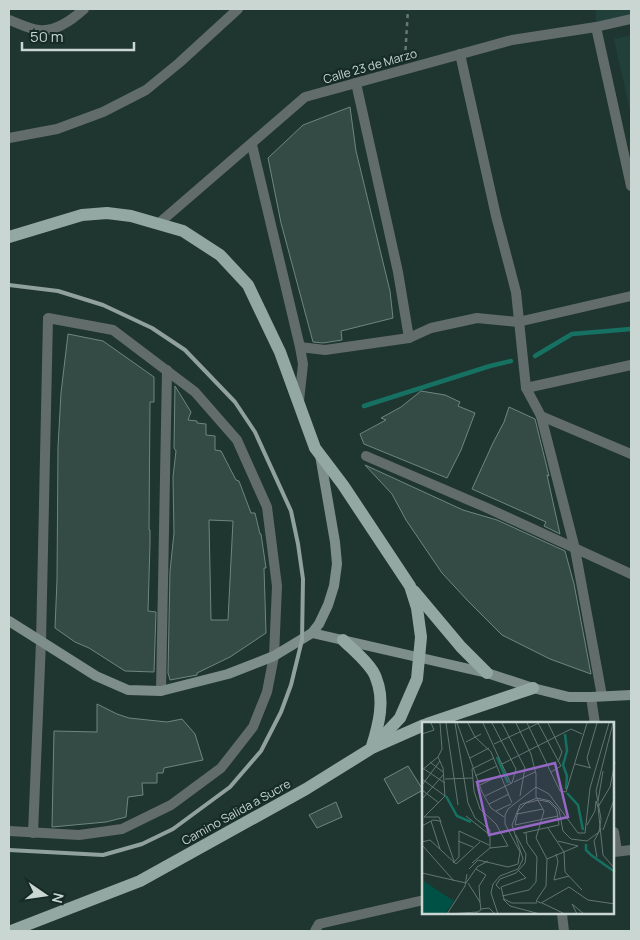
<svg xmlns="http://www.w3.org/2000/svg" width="640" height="940" font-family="Manrope,sans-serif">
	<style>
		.built { fill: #22403a }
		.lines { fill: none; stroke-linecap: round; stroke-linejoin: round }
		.stream { stroke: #167162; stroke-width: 4.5 }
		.building { fill: #344a45; stroke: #6e8680; fill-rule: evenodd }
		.path { stroke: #667974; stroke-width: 2.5; stroke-dasharray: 4 4; stroke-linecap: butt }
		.street { stroke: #626c6a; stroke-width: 10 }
		.secondary { stroke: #7e8e8a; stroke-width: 10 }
		.primary { stroke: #93a8a2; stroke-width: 12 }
		.rail { stroke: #91a19d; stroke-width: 4 }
		.labels { text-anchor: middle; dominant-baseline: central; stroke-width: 4.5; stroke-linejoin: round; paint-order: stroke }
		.street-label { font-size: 12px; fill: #c9d6d2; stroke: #162b26 }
		.inset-river { fill: none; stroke: #167162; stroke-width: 2.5 }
		.inset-road { fill: none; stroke: #637571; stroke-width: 1 }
		.view { fill: #9668c6; fill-opacity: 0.15; stroke: #9668c6; stroke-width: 2.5 }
		.inset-edge { fill: none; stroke: #c9d6d2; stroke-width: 2.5 }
	</style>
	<rect width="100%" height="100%" fill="#1f3530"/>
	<g class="built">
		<polygon points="596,9 631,9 631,19 596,27"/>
		<polygon points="631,35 631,115 614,39"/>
	</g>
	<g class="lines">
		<g class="stream">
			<polyline points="535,356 572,334 631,329"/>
			<polyline points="364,406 490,366 511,361"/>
		</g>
	</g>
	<g class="building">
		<polygon points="350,107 356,151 390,291 393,318 341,331 342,340 323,343 313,342 281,223 268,158 303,125"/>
		<polygon points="68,334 103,341 154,377 154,402 150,402 149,530 150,530 150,543 148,611 156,612 154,672 125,671 89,648 75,642 55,628 57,580 58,447 61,393"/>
		<path d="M175,386L191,412L188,420L197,421V423L206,424V435L215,436V450L221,451L236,480L239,481L251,513H255L260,534H261L266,568H264L266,633L230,657L197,673V675L170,680L168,673L170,571L174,533L173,477L176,451L174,448ZM209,520L233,521L228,620H211Z"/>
		<polygon points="421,391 445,395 460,402 458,406 475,413 461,450 447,478 364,444 360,434 386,420 381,418 401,407"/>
		<polygon points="509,407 535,419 549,476 547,475 560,534 544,526 546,522 472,489 493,443 504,422"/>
		<polygon points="365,465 463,510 497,520 565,551 574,584 591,674 550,659 502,635 468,601 442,573 406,520 392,494"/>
		<polygon points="97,704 117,714 129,718 167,722 182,719 195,734 203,760 164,768 163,773 157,773 157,783 142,783 143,795 128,797 126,817 106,822 52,827 54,731 97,732"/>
		<polygon points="408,766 423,790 398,804 384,779"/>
		<polygon points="336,802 342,817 317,828 309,815"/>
	</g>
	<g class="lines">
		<polyline class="path" points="405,58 408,9"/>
		<g class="street">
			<path d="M9,20C18,23 29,29 39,30C56,32 72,20 84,9"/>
			<polyline points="596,27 631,186"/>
			<polyline points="460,54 496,216 516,292 526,388 541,416 631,454"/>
			<polyline points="356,83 398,272 409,338"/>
			<polyline points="9,138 57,129 103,112 146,90 179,63 238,9"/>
			<polyline points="252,145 300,347 303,364 299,401"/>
			<polyline points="158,224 305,97 512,40 596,27 631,19"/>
			<polyline points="300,347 325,350 409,338 431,328 477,318 518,322 631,296"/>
			<polyline points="526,388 631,365"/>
			<polyline points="541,416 575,549 602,696"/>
			<polyline points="366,456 485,507 631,574"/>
			<polyline points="161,691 167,370"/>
			<polyline points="591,697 595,724"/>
			<polyline points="9,831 79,835 122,829 171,805 221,768 253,727 267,692 274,656 277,586 267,507 237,440 195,392 113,330 48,318 41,642 33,833"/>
			<polyline points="614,832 617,851"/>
			<polyline points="614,852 631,850"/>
			<polyline points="562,914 564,931"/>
			<polyline points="315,931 319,924 424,900"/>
		</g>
		<g class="secondary">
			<polyline points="9,621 96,676 128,690 161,691 228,674 274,656 312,633 319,624 328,605 334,586 337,564 335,542 320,455"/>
			<polyline points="312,633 487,673 533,688 569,697 591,697 631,695"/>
		</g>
		<g class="primary">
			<polyline points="9,237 82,215 107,213 131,216 183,231 220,255 248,285 280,352 315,448 343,485 410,586 417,608 421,637 417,679 400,718 372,748 306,789 140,881 11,931"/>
			<polyline points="414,591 461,647 487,673"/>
			<path d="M343,640C353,650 372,665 376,678C385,700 379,724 372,746"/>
			<polyline points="427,724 533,688"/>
			<polyline points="374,747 424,725"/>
		</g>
		<polyline class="rail" points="9,285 58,291 103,305 152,328 185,350 235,402 255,432 291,511 298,544 303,579 302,640 291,685 281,712 261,751 230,787 173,829 142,844 103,855 9,850"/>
	</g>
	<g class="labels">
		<g class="street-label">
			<text transform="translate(370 66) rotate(-16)">Calle 23 de Marzo</text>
			<text transform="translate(236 812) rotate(-29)">Camino Salida a Sucre</text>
		</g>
	</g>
	<g transform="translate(422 722)">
		<rect width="192" height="192" fill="#1f3530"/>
		<path d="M0,158L32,179L23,192H0Z" fill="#005145"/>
		<path class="inset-river" d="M143,12L145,29L141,43L145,54L144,67M75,35L86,61M145,71L156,83L161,108M24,74L35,94L49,100M164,122V128L169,133L193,150"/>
		<path class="inset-road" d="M24,1L36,83M33,1L46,81L53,96L68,108V126M35,1L60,70L69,86L82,95M46,1L53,15L69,30L90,81M61,1L89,62M80,1L103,46L98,74M94,1L109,32L114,52V75L122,89L114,116L125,137L124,164L114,179L119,181L147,165L166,178L193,182M105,1L138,69L144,70L165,1M116,1L139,44L129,50M126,1L140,30L136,40M0,12L12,8L9,1M44,20L59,12M72,22L117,1M16,35L21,46L23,74L2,95H17L19,100M48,36L67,26M8,40L21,50M193,40L188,65L176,85L181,133L193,147M80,42L149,7L160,12M153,42L169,46M168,46L165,36L175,1M2,47L23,61M0,48L16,35L20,27L18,1M53,54L75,44M0,57L23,74M23,57L51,56M92,60L113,50M0,63L18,39M58,63L79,53M114,65L127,72L156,111H163L168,66L187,1M0,68L17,81M63,74L90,61L94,47L70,1M0,77L22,52M176,79L181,49M67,82L87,72M74,89L89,82M95,92L121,87M44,94L68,113M9,99L18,127M165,103L173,89L174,79L176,85M0,104L11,98L18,99L32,139M126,106L142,130L143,150L160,168M181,108L193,75M101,111L137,103L135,90L134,87L127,80L117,78L104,81L96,89L93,103L136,94M36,119L51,125M0,120L8,118L34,142L58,120M0,123L32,159M134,132L136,140L132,158L147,154M175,135L172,119L179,106M125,137L156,124L136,119M31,141L37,135V109L67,123M50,141L68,126L86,124L74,102L58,87L52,69L50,47L72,36M47,147L56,138L86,145L96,142L98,130L83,102V93L86,87L114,65M54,147L64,153L57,164L58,180M97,149L104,156L79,165L82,177L90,181H115M0,151L44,161L55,145L66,139M46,161L58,180L59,188L52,192M78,167L74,163L78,157L94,151L103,141L104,132L94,113M80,174L107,168L114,160L115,135L105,121L104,111M81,177L88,184L118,192M120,181L143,192M59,187L67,186L73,192M25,192L43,164L45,152M26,192L55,190M76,192L69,171L71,162L78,154L96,147L101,137L90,103L98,83L115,76L128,79L137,88L141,109L149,117L165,119L177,110L179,97L174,69L191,1M155,192L150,182L162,192"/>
		<path class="view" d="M133,41L146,95L67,113L55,60Z"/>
		<rect width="192" height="192" class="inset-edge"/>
	</g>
	<rect width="640" height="940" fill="none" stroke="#c9d6d2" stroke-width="20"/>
	<g transform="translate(45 895) rotate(103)" stroke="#162b26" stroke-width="4" paint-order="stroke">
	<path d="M0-4L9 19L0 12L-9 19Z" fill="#c9d6d2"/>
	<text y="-8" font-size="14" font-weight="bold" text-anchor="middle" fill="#c9d6d2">N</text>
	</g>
	<path d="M22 42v8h112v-8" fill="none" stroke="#c9d6d2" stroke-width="2.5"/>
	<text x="30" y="42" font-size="15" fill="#c9d6d2" stroke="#162b26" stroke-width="4" paint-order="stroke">50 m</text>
</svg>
